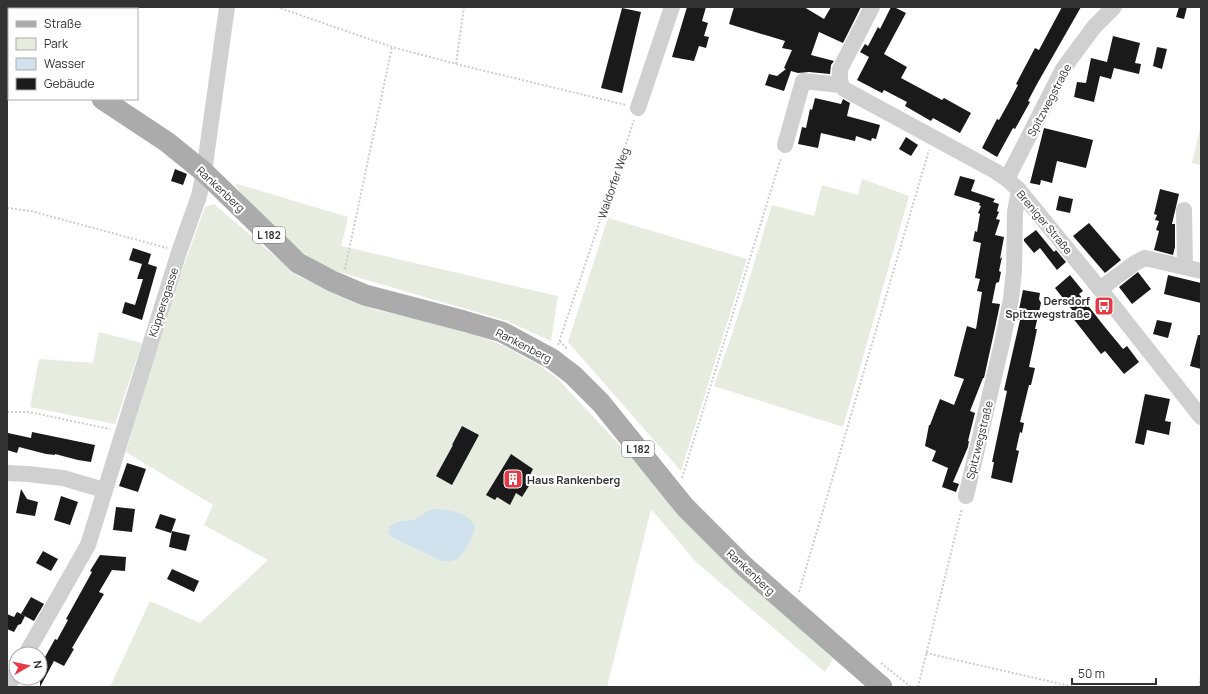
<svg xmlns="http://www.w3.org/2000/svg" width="1208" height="694" font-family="Manrope,sans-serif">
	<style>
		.green { fill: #e6ecdf; fill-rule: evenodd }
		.water { fill: #cfe2ee }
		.building { fill: #1a1a1a }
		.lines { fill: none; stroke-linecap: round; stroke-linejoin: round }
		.path { stroke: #cdcdcd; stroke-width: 2; stroke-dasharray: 2 2; stroke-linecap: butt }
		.minor { stroke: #d0d0d0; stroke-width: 16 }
		.major { stroke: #ababab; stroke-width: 21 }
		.labels { text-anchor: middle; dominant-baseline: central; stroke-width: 4; stroke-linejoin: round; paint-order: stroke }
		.shield { fill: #fff; stroke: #707070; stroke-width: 1 }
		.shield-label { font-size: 10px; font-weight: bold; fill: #333 }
		.street-label { font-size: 11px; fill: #333; stroke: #fff }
		.poi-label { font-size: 11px; font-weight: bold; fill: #333; stroke: #fff; text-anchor: end }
	</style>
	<rect width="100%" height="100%" fill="#fff"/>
	<g class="green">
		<polygon points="1201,125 1201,165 1192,163"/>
		<polygon points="862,179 909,196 843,427 714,386 736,322 772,205 814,216 822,185 858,195"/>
		<path d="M234,183L348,217L341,246L558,296L551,341L507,321L329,269C304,254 272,234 254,211C246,203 241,193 234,183Z"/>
		<path d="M214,204L298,276L373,309L467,331L504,346L539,365L558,379L637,464L702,538L833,659L825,672L696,562L651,509L607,687H197L195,686L191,687H110L150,601L200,623L268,560L204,525L213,505L126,452L163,323L205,207ZM420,516L464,551L456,559L441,561L395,539L400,521L413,520Z"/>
		<polygon points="608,218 747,259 681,471 568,342"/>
		<polygon points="99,332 142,343 115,424 30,407 39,359 93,363"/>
	</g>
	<path class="water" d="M439,509C453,511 469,513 475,527C472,537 466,552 457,559C452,562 446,561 441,561L395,539L388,533L389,527L400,521L413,520L430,510Z"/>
	<g class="building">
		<polygon points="687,7 706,7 702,21 708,23 704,36 709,37 706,48 699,46 694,61 672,57"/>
		<polygon points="734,7 804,7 824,19 831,7 861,7 843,43 819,32 811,55 834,61 831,65 830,74 809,72 798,73 791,71 784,91 765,85 769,74 777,76 786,69 784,68 792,50 782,48 785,41 729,24"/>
		<polygon points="891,7 894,7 906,13 884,54 907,67 901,78 942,100 944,98 971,113 960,133 933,118 931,121 905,106 907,102 884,90 882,93 857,80 869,57 860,52 865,44 868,46 878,27 880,29"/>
		<polygon points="1062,7 1081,7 1037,84 1028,101 1030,102 1015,129 1013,128 997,157 982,148 997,119 999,120 1009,102 1018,85 1016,84 1035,48 1039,50"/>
		<polygon points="1179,7 1187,7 1184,19 1176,17"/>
		<polygon points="622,8 641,12 622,93 601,88"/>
		<polygon points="1113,36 1140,43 1135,63 1141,64 1139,74 1114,68 1111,79 1100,76 1094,102 1074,97 1077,82 1086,83 1091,58 1107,62"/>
		<polygon points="1157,47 1167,49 1162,69 1153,66"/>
		<polygon points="815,98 841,104 843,99 850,103 847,116 880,125 876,139 872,138 871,141 856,136 855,141 821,133 818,148 798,144 802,127 806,128 810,109 812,110"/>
		<polygon points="1044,128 1093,140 1086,168 1057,161 1052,183 1041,180 1040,185 1030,183"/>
		<polygon points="906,137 918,145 911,156 899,149"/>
		<polygon points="175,169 187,174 183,185 171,181"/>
		<polygon points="960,176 975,180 971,191 995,199 993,202 999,204 997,211 999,212 996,219 1000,220 995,235 1004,237 1000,259 1002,257 999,271 1001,272 999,282 996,283 992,303 1000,304 995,328 984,378 983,378 970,411 975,413 968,441 969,441 968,447 953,482 959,484 956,492 942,487 948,468 932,461 936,451 925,446 929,425 930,425 940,399 954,405 964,379 954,376 967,326 976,329 982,292 977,291 980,279 975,278 981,243 973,241 975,231 977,232 980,214 978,213 981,206 979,205 980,203 954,195"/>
		<polygon points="1160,189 1179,194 1172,224 1175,224 1175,247 1173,255 1154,250 1159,231 1156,230 1159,221 1155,220 1157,215 1154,214"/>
		<polygon points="1059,196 1073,199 1070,213 1056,210"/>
		<polygon points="1089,223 1121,260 1105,273 1073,236"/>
		<polygon points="1036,230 1054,252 1056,250 1066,262 1057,270 1040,248 1034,253 1024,241 1024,239"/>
		<polygon points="133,248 151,254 148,264 157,267 142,320 122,313 125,302 135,305 143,279 137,279 142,264 129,260"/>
		<polygon points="1138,272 1151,289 1132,304 1119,287"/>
		<polygon points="1070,275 1083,291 1079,294 1104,326 1123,349 1127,346 1139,362 1124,374 1105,351 1101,354 1076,322 1069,314 1073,311 1055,288"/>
		<polygon points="1168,275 1201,283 1201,303 1164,294"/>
		<polygon points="1023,290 1040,293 1039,299 1041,303 1035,329 1037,329 1036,334 1029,367 1035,368 1031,385 1029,385 1020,422 1024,423 1022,433 1020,432 1016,450 1019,451 1012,483 991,478 994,462 992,462 1007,391 1004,390 1020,320 1017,319"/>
		<polygon points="1157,320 1172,323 1168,338 1153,334"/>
		<polygon points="1198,335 1201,335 1201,369 1190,366"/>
		<polygon points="1145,394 1170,399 1165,421 1171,422 1169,435 1147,430 1144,445 1135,443"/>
		<polygon points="462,426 479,435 452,485 436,476 453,445 452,445"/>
		<polygon points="32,432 95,445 91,462 78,460 55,454 55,455 46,454 19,447 17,453 7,450 8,433 31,438"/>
		<polygon points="511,454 533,469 528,479 532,481 522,497 516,493 510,505 497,497 495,500 486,495"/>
		<polygon points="127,463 146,469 138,492 119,486"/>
		<polygon points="21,489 27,499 38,502 35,516 16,513"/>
		<polygon points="61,496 78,502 70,525 54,520"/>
		<polygon points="116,507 135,509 132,532 113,530"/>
		<polygon points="160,514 176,519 171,533 155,528"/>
		<polygon points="172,531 190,535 186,551 169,547"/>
		<polygon points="43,551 58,559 51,571 36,563"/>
		<polygon points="100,555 126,557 125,571 112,570 99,592 104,594 72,648 74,649 64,666 54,661 40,687 40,666 55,639 57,640 68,620 66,619 92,572 90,571"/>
		<polygon points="172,569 199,581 194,592 167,579"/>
		<polygon points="31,597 44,604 34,621 21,614"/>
		<polygon points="17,612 25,616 21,624 18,625 14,632 7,629 7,614 14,617"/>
	</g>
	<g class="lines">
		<g class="path">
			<polyline points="277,7 392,47 456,64 626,105"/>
			<polyline points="456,64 464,7"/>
			<polyline points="7,208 31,211 167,248"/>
			<polyline points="345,269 392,47"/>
			<polyline points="560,341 568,350"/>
			<polyline points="558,345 634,120"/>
			<polyline points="7,412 29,412 110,429"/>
			<polyline points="682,478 781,158"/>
			<polyline points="799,592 929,150"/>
			<polyline points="926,653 1074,687"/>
			<polyline points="881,663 911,687"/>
			<polyline points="918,687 962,508"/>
			<polyline points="1199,687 1201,676"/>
		</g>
		<g class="minor">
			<polyline points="841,85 844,89 995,171 1007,179 1019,190 1100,289 1201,417"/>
			<polyline points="841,85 840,78 840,69 872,7"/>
			<polyline points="638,108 672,7"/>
			<polyline points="785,145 803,81 841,85"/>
			<polyline points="1007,179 1063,69 1094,27 1114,7"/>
			<polyline points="1184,210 1185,267"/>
			<polyline points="1100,289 1135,263 1145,258 1201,271"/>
			<polyline points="7,473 28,474 63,478 104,490"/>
			<polyline points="966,496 1002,343 1011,299 1014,271 1015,212 1019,190"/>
			<polyline points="26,654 88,545 179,252 199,196 204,172 227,7"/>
			<polyline points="8,687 16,672"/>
		</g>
		<g class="major">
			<polyline points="7,25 9,27"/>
			<polyline points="102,99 167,142 204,172 298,263 332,281 365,295 464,321 502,332 552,359 573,375 601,403 685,507 744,566 882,687"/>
		</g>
	</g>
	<defs>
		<g id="bus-square" transform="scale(1)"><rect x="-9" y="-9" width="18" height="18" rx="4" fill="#e63946" stroke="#fff"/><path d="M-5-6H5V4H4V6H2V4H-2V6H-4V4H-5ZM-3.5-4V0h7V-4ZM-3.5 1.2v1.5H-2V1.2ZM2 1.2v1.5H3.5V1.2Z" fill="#fff"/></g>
		<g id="building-square" transform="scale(1)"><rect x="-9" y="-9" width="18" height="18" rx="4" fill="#e63946" stroke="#fff"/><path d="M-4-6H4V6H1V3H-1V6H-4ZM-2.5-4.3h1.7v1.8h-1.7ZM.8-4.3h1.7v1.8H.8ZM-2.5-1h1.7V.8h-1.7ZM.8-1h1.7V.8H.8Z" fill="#fff"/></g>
	</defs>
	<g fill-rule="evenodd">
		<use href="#bus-square" x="1104" y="306"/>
		<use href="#building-square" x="513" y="479"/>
	</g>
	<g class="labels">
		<g class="shield">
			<rect x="253" y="227" width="32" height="16" rx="3"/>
			<rect x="622" y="441" width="32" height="16" rx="3"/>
		</g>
		<g class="shield-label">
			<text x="269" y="235">L 182</text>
			<text x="638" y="449">L 182</text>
		</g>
		<g class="street-label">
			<text transform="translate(1049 100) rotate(-62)">Spitzwegstraße</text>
			<text transform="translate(613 183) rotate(-71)">Waldorfer Weg</text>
			<text transform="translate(221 189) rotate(43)">Rankenberg</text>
			<text transform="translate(1045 222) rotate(50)">Breniger Straße</text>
			<text transform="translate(163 302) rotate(-72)">Küppersgasse</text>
			<text transform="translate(524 345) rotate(27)">Rankenberg</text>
			<text transform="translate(979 440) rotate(-76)">Spitzwegstraße</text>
			<text transform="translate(751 572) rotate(43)">Rankenberg</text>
		</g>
		<g class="poi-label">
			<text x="1090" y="300">Dersdorf<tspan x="1090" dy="13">Spitzwegstraße</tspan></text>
			<text x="527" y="479" text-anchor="start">Haus Rankenberg</text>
		</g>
	</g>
	<rect width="1208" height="694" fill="none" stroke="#333333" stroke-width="16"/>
	<rect x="8" y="8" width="130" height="92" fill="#ffffff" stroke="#adadad"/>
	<rect x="16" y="21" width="20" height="6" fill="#ababab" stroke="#adadad"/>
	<text x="44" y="28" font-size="12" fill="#333333">Straße</text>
	<rect x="16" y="38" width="20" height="12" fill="#e6ecdf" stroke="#adadad"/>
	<text x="44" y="48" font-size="12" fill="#333333">Park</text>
	<rect x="16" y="58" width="20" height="12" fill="#cfe2ee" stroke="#adadad"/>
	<text x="44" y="68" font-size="12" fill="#333333">Wasser</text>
	<rect x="16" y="78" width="20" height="12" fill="#1a1a1a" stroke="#adadad"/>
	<text x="44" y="88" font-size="12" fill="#333333">Gebäude</text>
	<g transform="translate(28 666) rotate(81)"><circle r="19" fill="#ffffff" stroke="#adadad"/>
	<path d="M0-3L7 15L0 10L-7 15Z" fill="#e63946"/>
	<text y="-6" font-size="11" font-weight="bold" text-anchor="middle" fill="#333333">N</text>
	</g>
	<path d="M1072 678v6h84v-6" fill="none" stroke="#333333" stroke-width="2"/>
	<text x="1078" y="678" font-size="12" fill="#333333" stroke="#ffffff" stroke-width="3" paint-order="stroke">50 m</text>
</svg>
